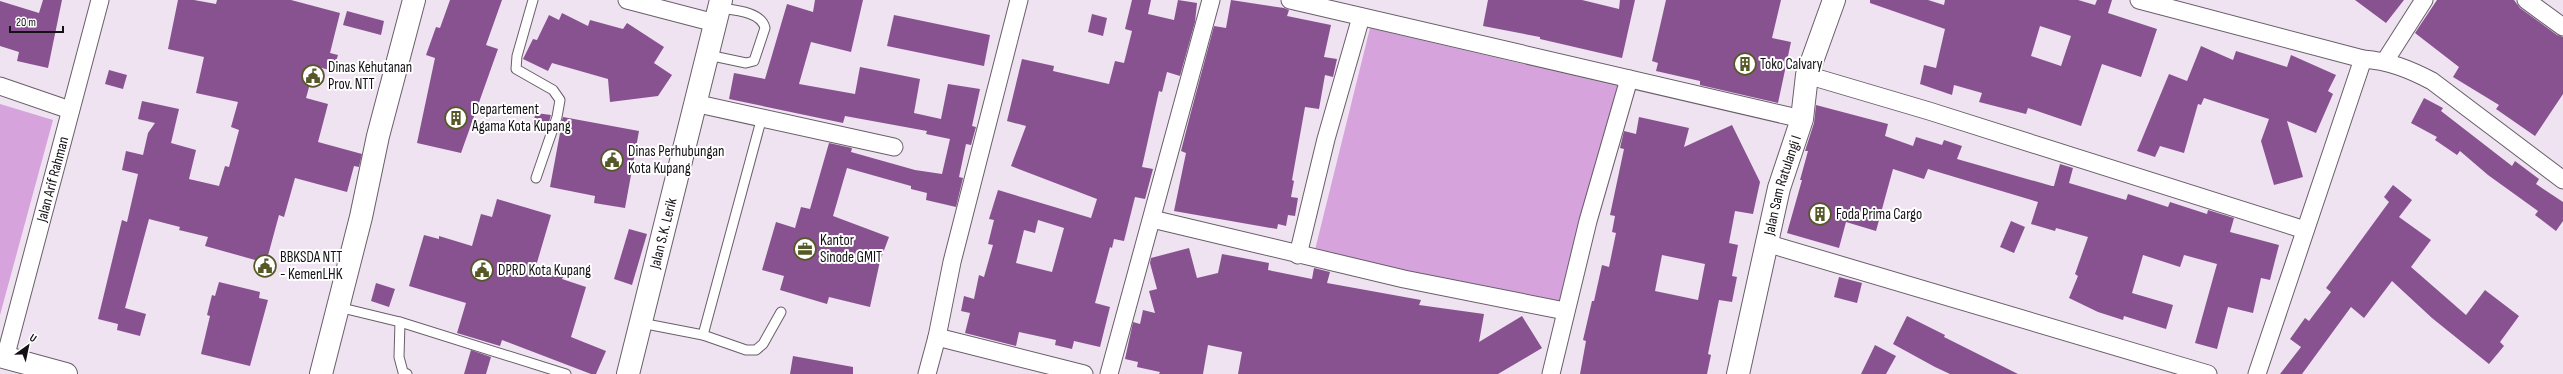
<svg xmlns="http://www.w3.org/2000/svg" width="2563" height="374" font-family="'Sofia Sans Condensed',sans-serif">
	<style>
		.green { fill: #d6a3dd }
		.building { fill: #885291; fill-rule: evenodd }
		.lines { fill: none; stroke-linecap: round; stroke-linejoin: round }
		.service-casing { stroke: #695e6a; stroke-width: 11 }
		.minor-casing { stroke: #695e6a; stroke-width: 19 }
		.secondary-casing { stroke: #695e6a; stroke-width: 24 }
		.primary-casing { stroke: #695e6a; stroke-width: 24 }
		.service { stroke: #fff; stroke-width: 9 }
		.minor { stroke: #fff; stroke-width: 17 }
		.secondary { stroke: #fff; stroke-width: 22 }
		.primary { stroke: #fff; stroke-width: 22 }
		.labels { text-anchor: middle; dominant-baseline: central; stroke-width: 4; stroke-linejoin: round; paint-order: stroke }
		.poi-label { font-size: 15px; fill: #141015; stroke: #fff; text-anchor: start }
		.street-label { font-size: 15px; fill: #141015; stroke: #fff }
	</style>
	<rect width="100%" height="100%" fill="#efe3f1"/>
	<g class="green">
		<polygon points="1370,28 1625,88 1572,310 1313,258"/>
		<polygon points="0,104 53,120 0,315"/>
	</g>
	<g class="building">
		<polygon points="43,0 62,0 48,68 17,61 19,52 0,46 0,1 39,13"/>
		<polygon points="178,0 194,0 216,4 217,0 291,0 340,13 330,53 338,55 333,71 315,66 306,98 328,104 318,142 362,154 359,167 354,166 347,192 295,178 284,217 279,215 266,263 205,246 208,237 179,230 180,227 149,219 125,308 146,314 140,336 117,330 118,324 98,319 122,220 127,222 138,174 122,170 126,151 143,155 148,133 155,123 138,119 142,101 179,109 171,143 196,150 189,179 219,186 225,166 229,167 239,130 231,127 238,102 196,93 204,57 168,49"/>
		<polygon points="450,0 502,0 486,45 498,49 461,153 417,143 435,58 426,55 436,27 440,28"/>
		<polygon points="815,0 863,0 851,52 811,42 799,84 855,94 860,67 920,79 914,113 941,119 948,84 980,89 972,126 976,127 971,145 966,144 959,177 963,178 956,207 926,200 927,193 911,189 911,186 847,168 833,216 889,237 880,261 870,307 829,297 827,304 780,290 784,276 762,270 776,222 795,228 801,207 810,209 829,143 852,148 851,152 915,170 942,174 950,139 926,134 927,131 845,116 843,123 729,99 734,73 765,79 787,4 813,12"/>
		<path d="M1132,0H1151L1148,14L1174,20L1178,0L1197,3L1195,22L1180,76L1167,72L1162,92L1159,91L1142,167L1153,169L1145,199L1135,197L1124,241L1114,239L1112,248L1110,247L1095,303L1110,307L1100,347L1074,341L1072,349L1055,345L1056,340L1019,332L1016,346L965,333L970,313L961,311L964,296L974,299L979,275L984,277L993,245L988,244L994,220L989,219L998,190L1091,218L1097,199L1011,166L1026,126L1007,121L1022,59L1054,66L1053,71L1109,84L1115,61L1124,63L1132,31L1125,29ZM1038,220L1064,228L1052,272L1016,263L1024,230L1035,233Z"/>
		<polygon points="1231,0 1284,8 1289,10 1287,16 1331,25 1324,57 1337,59 1333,77 1325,75 1319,109 1305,107 1292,180 1294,181 1291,197 1298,198 1295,216 1288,215 1286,226 1278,224 1277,229 1174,211 1186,153 1181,151 1191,112 1214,26 1226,28"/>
		<polygon points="1488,0 1582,0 1619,9 1620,0 1635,0 1622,58 1540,39 1540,37 1483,26"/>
		<polygon points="1666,0 1781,0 1772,38 1791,42 1778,103 1700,85 1700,81 1656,71 1658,63 1652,61"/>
		<path d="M1870,0H1928L1944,5L1945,0H2078L2095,5L2097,0H2112L2108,13L2157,29L2141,77L2102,64L2081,126L2028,108L2026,114L1979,102L1982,93L1954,85L1952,95L1920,84L1924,65L1936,68L1945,29L1870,3ZM2040,26L2071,36L2061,66L2031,56Z"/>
		<polygon points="2355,0 2404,0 2386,23"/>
		<polygon points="2437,0 2514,0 2520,8 2557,35 2563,37 2563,94 2535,136 2496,109 2499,105 2453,77 2459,67 2415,33"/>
		<polygon points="347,11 384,21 381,35 343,25"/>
		<polygon points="562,13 588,26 590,20 623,29 627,23 664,47 654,63 672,75 658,96 610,102 608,79 552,63 548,71 523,59 533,39 537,40 549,15 559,20"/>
		<polygon points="1092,14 1107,18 1103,36 1088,32"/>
		<polygon points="894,15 990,35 984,66 887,46"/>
		<polygon points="2201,46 2233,60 2236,51 2287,67 2291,55 2336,75 2328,91 2333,94 2316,133 2287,121 2303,177 2274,185 2261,141 2269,119 2204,98 2201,105 2198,104 2184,153 2160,146 2155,157 2137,151 2169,74 2187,81"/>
		<polygon points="109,70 127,75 123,89 105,84"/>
		<polygon points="2424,98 2443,108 2441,111 2512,166 2515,161 2539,179 2536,184 2563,202 2563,221 2556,231 2535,215 2538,211 2488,175 2460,151 2457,155 2435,140 2437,137 2411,123"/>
		<polygon points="1816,105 1888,124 1885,136 1913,146 1916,137 1942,145 1944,140 1962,146 1957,159 2052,186 2054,186 2060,164 2073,168 2069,183 2126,200 2128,194 2168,207 2170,202 2207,214 2208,210 2234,218 2230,232 2279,245 2270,280 2261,278 2253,313 2228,307 2217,349 2195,343 2217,264 2184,255 2180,267 2143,255 2132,293 2173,305 2166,329 2124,316 2123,320 2098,312 2069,298 2078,276 2075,274 2088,237 2056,228 2055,231 2031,224 2038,202 1928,169 1924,179 1893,169 1876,231 1846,222 1839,248 1787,233 1802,180 1800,180 1808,151 1805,151 1814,123"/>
		<polygon points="536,113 551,115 547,129 532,124"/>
		<polygon points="563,117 639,131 625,208 594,203 595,196 550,187 560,133 558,133"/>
		<path d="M1639,117L1689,128L1684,147L1732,125L1760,182L1753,214L1735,211L1729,243L1738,245L1732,276L1737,277L1732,302L1719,300L1708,354L1711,355L1707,374H1580L1586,341L1583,340L1592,301H1594L1602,265L1609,267L1616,233L1612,232L1615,216L1610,215L1624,149L1620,148L1624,131L1636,134ZM1662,255L1705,264L1698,300L1655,291Z"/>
		<polygon points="2393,185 2412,200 2399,217 2431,240 2411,267 2466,315 2485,290 2519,316 2500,342 2504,346 2489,364 2432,318 2392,281 2364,318 2351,307 2302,374 2280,374 2301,347 2290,339 2305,318 2309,321 2331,292 2326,288 2389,202 2384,197"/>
		<polygon points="497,199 551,215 536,266 564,275 562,279 586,287 571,337 606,351 596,374 591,374 502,340 500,346 457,333 466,303 409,286 424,235 439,239 439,236 472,246 481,214 492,217"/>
		<polygon points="2011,221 2025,227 2014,253 2000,247"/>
		<polygon points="629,229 647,234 632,285 614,279"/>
		<polygon points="1189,248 1197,278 1218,273 1222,254 1269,263 1268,270 1312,279 1314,268 1330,272 1327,283 1421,300 1419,305 1484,314 1479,342 1522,316 1542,348 1498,374 1238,374 1242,352 1208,345 1203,374 1159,374 1160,372 1137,367 1138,362 1125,359 1133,322 1140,324 1143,310 1155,313 1149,291 1157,289 1150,263 1151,258"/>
		<polygon points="1839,277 1862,283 1857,303 1834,297"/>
		<polygon points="219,282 260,292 259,298 268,300 250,366 201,354 210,316 207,315 212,295 215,296"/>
		<polygon points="376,283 395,289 389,307 371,301"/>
		<polygon points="1907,316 1945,335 1944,337 2018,374 1950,374 1935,367 1893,344"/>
		<polygon points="1875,345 1896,356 1886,374 1861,374"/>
		<polygon points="471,350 491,357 486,374 464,374"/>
		<polygon points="793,356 853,367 853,374 790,374"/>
	</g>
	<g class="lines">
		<g class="service-casing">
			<g id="service">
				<polyline points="533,0 517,56 516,69 553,90 560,100 557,117 536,178"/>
				<path d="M708,55L746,63L754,61L765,28C761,11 733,10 719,8"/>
				<polyline points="338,307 400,322 566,374"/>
				<polyline points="400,322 399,357 403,372 407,374"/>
				<polyline points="641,323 703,335 746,350 756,350 763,344 781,312"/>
				<polyline points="703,335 762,117"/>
			</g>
		</g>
		<g class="minor-casing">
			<g id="minor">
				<polyline points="627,0 715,23"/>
				<polyline points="1019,0 952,262 937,337 1084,374"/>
				<polyline points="1290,0 1802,119"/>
				<path d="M2139,0L2363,59C2389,61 2409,69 2432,81L2563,180"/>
				<polyline points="2526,0 2563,27"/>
				<polyline points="2385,61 2424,0"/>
				<polyline points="1807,75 1929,111 2305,230"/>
				<polyline points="0,86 70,110"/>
				<polyline points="694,103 894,147"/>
				<polyline points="1152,219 1404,279 1565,311"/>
				<polyline points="1766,243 2208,374"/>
				<polyline points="1298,255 1326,139 1361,17"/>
				<path id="s1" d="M5,358L100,0"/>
				<polyline points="927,374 937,337"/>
				<polyline points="1109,374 1211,0"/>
				<polyline points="1551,374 1588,221 1629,79"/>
				<polyline points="2257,374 2363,59"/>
			</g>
		</g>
		<g class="secondary-casing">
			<g id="secondary">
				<polyline points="321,374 361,217 378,136 414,0"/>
				<path id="s2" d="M628,374L721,0"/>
				<path id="s3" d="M1738,374L1779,188L1802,119L1807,75L1834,0"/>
			</g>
		</g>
		<g class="primary-casing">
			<polyline id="primary" points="0,356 66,374"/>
		</g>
		<use href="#service" class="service"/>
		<use href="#minor" class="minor"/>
		<use href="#secondary" class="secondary"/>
		<use href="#primary" class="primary"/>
	</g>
	<defs>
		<g id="building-ring" transform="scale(1.15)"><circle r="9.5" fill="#fff" stroke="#565927" stroke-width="1.5"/><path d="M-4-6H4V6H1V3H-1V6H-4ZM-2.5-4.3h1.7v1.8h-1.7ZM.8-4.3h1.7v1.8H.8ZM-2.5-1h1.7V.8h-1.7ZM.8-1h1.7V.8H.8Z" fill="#565927"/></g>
		<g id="civic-ring" transform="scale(1.15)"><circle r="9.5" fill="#fff" stroke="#565927" stroke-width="1.5"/><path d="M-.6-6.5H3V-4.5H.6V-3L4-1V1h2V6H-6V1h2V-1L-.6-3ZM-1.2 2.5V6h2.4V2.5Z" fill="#565927"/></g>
		<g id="office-ring" transform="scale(1.15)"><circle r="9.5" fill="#fff" stroke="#565927" stroke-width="1.5"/><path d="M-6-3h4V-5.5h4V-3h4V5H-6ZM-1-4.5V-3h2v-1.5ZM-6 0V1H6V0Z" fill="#565927"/></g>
	</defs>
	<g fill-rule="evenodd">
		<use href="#building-ring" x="1745" y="64"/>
		<use href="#civic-ring" x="313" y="76"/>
		<use href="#building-ring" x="456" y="118"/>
		<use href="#civic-ring" x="612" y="160"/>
		<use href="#building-ring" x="1820" y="214"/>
		<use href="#office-ring" x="805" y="249"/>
		<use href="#civic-ring" x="265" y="266"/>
		<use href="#civic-ring" x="482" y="270"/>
	</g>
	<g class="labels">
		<g class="poi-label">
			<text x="1760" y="64">Toko Calvary</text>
			<text x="328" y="67">Dinas Kehutanan<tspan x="328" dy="17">Prov. NTT</tspan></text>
			<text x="472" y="109">Departement<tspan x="472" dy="17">Agama Kota Kupang</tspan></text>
			<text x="628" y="151">Dinas Perhubungan<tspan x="628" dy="17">Kota Kupang</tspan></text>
			<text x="1836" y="214">Foda Prima Cargo</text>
			<text x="820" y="240">Kantor<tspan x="820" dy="17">Sinode GMIT</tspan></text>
			<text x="280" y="257">BBKSDA NTT<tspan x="280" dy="17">- KemenLHK</tspan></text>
			<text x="498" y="270">DPRD Kota Kupang</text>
		</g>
		<g class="street-label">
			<text stroke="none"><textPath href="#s1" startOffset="185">Jalan Arif Rahman</textPath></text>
			<text stroke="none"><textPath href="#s3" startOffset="194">Jalan Sam Ratulangi I</textPath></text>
			<text stroke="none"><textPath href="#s2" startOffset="145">Jalan S.K. Lerik</textPath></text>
		</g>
	</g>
	<g transform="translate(28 346) rotate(33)" stroke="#ffffff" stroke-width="3" paint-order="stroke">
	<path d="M0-3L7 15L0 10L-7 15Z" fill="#141015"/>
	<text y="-6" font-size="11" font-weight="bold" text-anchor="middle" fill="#141015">U</text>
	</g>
	<path d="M10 26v6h53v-6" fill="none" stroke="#141015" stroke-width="2"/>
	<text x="16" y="26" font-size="12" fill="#141015" stroke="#ffffff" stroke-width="3" paint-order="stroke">20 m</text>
</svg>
